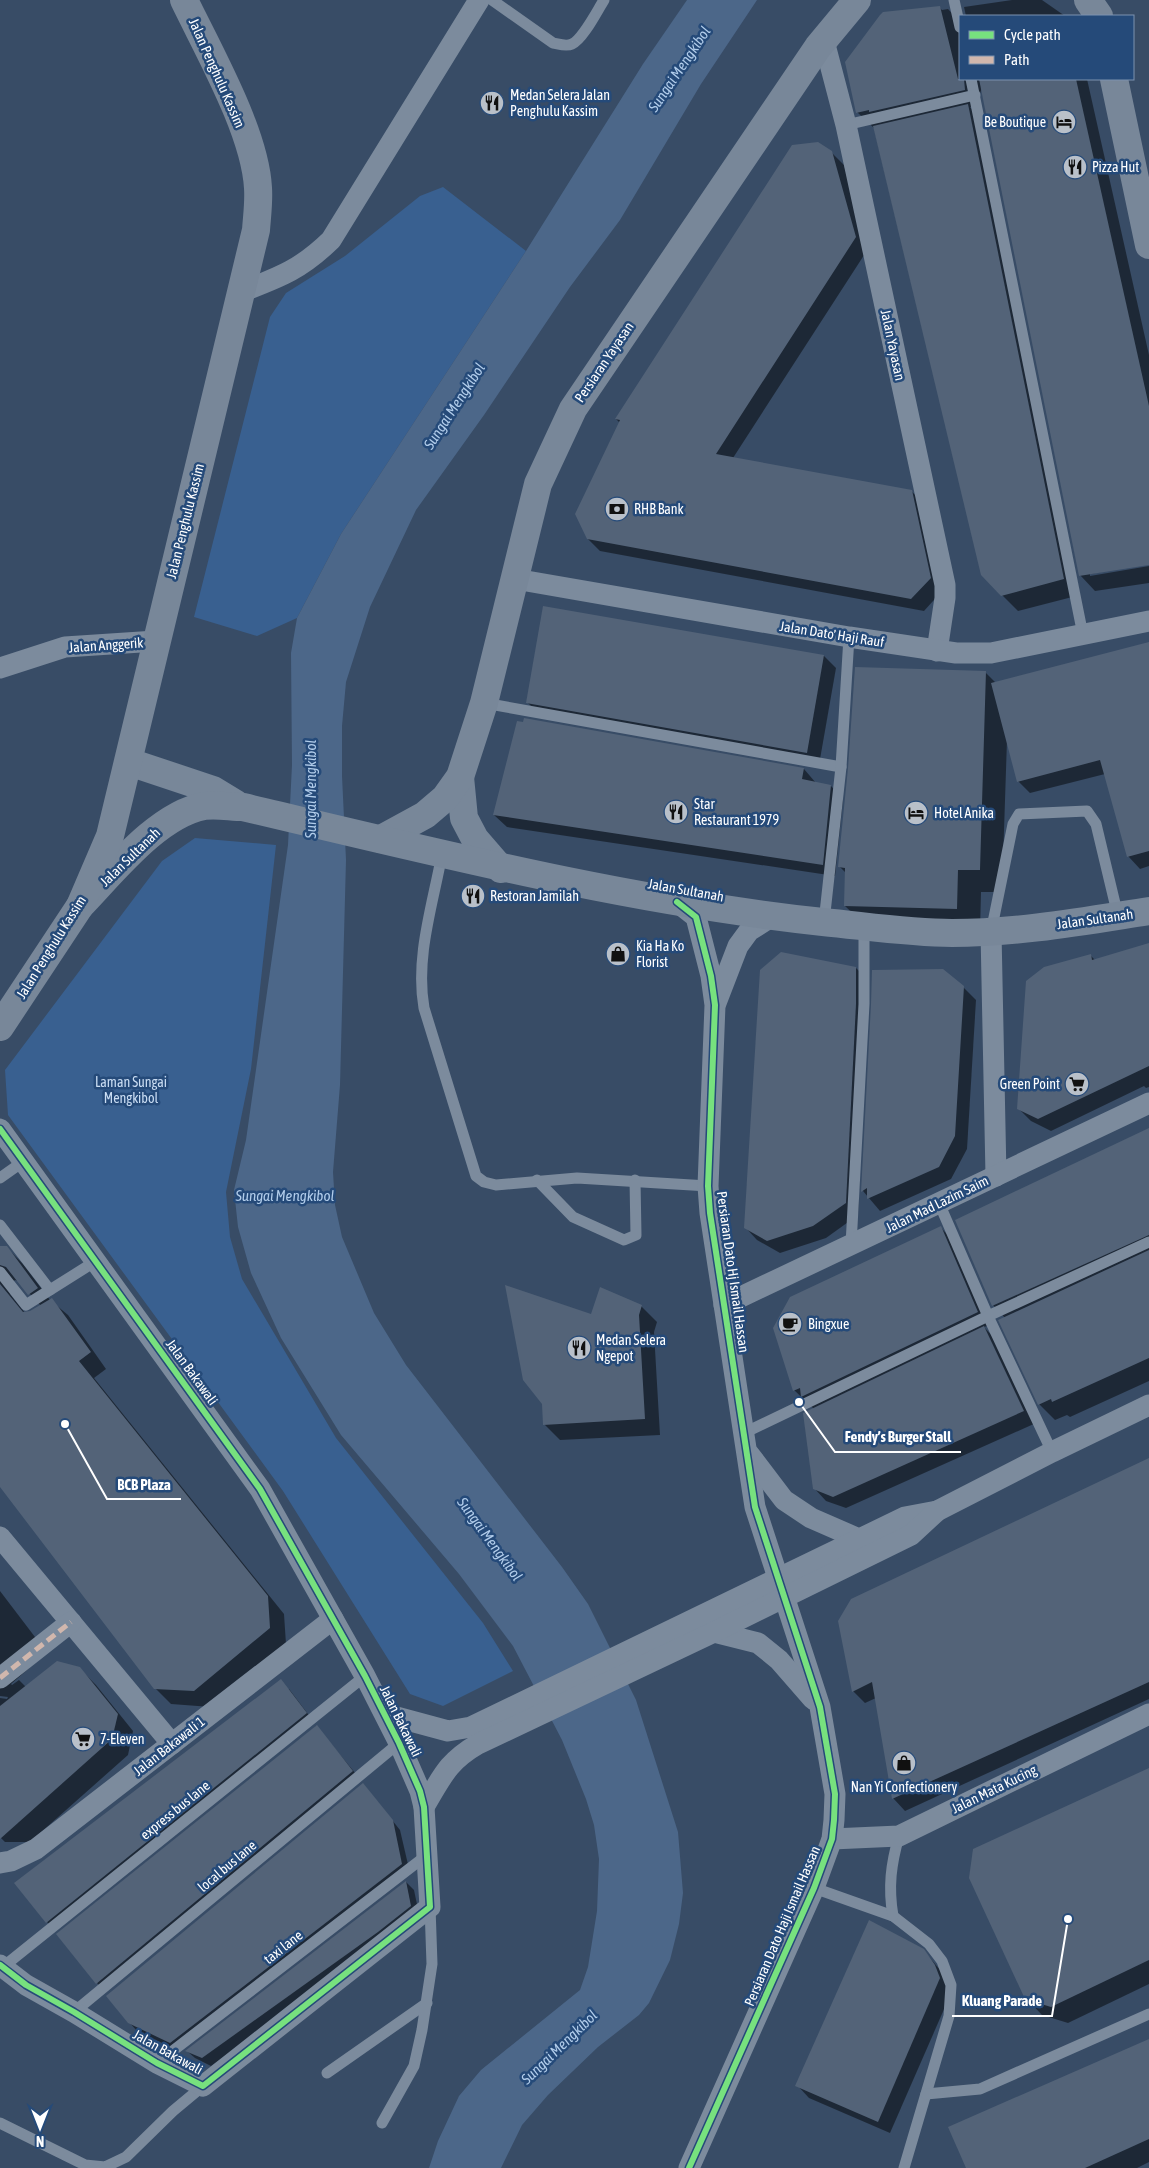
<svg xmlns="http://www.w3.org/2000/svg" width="1149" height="2168" font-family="'Asap Condensed',sans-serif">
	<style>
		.green { fill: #396090 }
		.water { fill: #4c6789 }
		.shadow { fill: #0007; fill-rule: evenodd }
		.building { fill: #536378 }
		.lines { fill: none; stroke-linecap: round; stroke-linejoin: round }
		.lane { stroke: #7c8b9d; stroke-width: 11 }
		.street { stroke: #7c8b9d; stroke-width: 21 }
		.secondary { stroke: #788799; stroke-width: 28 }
		.quiet { stroke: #d1b7ad; stroke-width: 5; stroke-dasharray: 10 5; stroke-linecap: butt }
		.cycleway-casing { stroke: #254a79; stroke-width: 9 }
		.cycleway { stroke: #77e17e; stroke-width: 6 }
		.labels { text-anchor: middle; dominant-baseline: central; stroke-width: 5; stroke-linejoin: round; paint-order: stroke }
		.street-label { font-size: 14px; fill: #fff; stroke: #254a79 }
		.poi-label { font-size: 14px; fill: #fff; stroke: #254a79; text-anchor: start }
		.park-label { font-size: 14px; fill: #caddf3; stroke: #254a79 }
		.water-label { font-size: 15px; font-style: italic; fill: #b2cdeb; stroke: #254a79 }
		.leader { fill: none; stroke: #fff; stroke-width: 2 }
		.callout-dot { fill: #fff; stroke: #254a79; stroke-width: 2 }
		.callout-label { font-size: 15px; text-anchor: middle; font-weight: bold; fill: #fff; stroke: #254a79; stroke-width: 5; stroke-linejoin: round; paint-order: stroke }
	</style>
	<rect width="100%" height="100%" fill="#384c66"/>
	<g class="green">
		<polygon points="443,187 526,251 341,534 297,618 257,636 194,617 270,317 286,293 345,256 420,196"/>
		<polygon points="195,838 276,845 251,1069 226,1192 230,1237 242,1279 336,1438 483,1623 513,1671 443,1706 410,1694 283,1491 8,1115 5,1070 162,861"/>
	</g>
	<polygon class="water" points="687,0 757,0 701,84 620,220 570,287 484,415 416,510 370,607 346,682 342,726 342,776 346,860 340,1085 333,1172 335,1205 342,1237 374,1313 406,1365 562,1567 588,1604 636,1700 678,1832 683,1893 679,1924 670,1960 649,2003 639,2015 598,2047 548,2095 522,2125 501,2168 429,2168 438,2141 459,2096 481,2070 580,1990 588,1967 597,1911 599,1859 594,1825 586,1799 562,1740 513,1646 459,1574 341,1435 281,1338 251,1273 238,1227 234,1190 246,1140 288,845 292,765 291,653 297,618 341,534 526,251 643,64"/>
	<g class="shadow">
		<polygon points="1012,0 1042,0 1065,16 966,16 964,7"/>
		<polygon points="939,7 942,10 948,9 960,22 960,79 1087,79 1149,355 1149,563 1090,574 1090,576 1149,566 1149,583 1095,591 1080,575 982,88 979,96 980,105 970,107 984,122 1080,595 1018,611 982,575 874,128 857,112"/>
		<polygon points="831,152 844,165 868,249 733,458 911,491 924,503 942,591 924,611 600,551 588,539 620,423 616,419"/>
		<polygon points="544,607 824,656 836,668 819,765 540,715 528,703"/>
		<polygon points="1149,644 1149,866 1140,869 1128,856 1105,774 1030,793 1018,781 1007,740 1002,892 981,892 980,932 868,928 845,906 846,873 839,866 985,672 996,683"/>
		<polygon points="525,719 804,769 816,783 831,786 843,799 835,876 507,827 494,815"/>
		<polygon points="1149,944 1149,1087 1146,1088 1144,1086 1051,1131 1031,1121 1019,1109 1091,956 1095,960"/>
		<polygon points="856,968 868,980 858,1215 826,1238 780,1253 757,1240 745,1227"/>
		<polygon points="963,987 976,1000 967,1149 951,1179 880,1211 863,1191 873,1004"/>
		<polygon points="1149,1130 1149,1381 1070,1417 1067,1415 1055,1420 1039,1404 1005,1318 993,1305"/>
		<polygon points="941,1228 953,1240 990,1325 984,1327 996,1340 1036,1423 846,1508 826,1501 814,1488 814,1409 794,1390"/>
		<path d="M0,1247H6L23,1264L50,1300L68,1315L106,1369L94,1378L284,1614L286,1644L211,1707L171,1704L155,1688L0,1485ZM15,1280L18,1281L41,1306L30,1313H25L10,1294L9,1285Z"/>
		<polygon points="641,1306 657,1322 654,1332 660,1435 560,1440 544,1424 543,1403 592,1316"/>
		<polygon points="1149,1460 1149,1699 905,1811 893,1798 876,1698 865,1703 853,1691"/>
		<polygon points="0,1591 35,1637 35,1663 11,1684 12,1685 19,1680 26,1687 79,1668 96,1685 133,1731 128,1755 30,1842 5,1842 0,1837 0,1698 7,1699 8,1697 0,1696"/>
		<polygon points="289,1689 314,1722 55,1930 47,1922"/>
		<polygon points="316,1726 361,1780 105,1991 97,1983"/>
		<polygon points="1149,1770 1149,1984 1068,2023 1042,2015 1026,1998"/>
		<polygon points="363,1784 400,1830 410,1873 179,2051 137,2031 129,2022"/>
		<polygon points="406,1882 414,1890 419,1914 386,1940 211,2066 195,2058 187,2051"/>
		<polygon points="923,1950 947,1978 952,1991 890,2133 809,2098 797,2085"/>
		<polygon points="1149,2040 1149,2162 1137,2168 967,2168"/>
	</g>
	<g class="building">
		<polygon points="940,6 958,79 964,79 965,90 869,112 869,110 856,113 845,62 880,15 883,12"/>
		<polygon points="979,79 1076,79 1149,406 1149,565 1079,576"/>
		<polygon points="968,104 1064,579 1001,596 981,575 873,126"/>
		<polygon points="818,142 832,151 856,237 716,454 912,490 931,578 911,599 587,539 575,514 620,420 615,419 792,145"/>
		<polygon points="543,606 824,655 807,753 526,703"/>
		<polygon points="1149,642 1149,851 1127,857 1100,760 1017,782 991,683"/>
		<polygon points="855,667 986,671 980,870 958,870 957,909 844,906 845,868 838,867 848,768"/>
		<polygon points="524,718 804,768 802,779 831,785 823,865 493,815 517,721 523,722"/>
		<polygon points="1149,943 1149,1066 1038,1119 1017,1109 1026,981 1044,967 1091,954 1092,960"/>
		<polygon points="781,952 856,967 856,1004 846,1203 813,1226 767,1241 744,1228 760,970"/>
		<polygon points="943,969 964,986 955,1136 939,1167 867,1199 867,1188 861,1192 871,1004 872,970"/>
		<polygon points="1149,1128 1149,1235 992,1306 955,1220"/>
		<polygon points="941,1226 978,1312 801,1397 800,1388 793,1391 773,1328 790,1297"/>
		<polygon points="0,1246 7,1246 38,1288 28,1295 6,1267 0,1265"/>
		<polygon points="1149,1250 1149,1358 1052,1402 1051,1399 1038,1405 998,1320"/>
		<polygon points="0,1284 23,1312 30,1311 52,1298 91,1352 79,1361 268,1596 270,1628 194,1691 154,1689 0,1487"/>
		<polygon points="505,1285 591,1314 600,1287 642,1305 639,1315 645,1419 543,1425 542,1404 523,1380"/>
		<polygon points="984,1326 1024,1411 833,1497 813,1489 803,1413"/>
		<polygon points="1149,1458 1149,1682 892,1799 872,1682 852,1692 838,1621 851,1599"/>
		<polygon points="57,1661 80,1667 118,1714 112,1739 0,1839 0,1706"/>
		<polygon points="281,1679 307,1713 46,1923 14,1883"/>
		<polygon points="317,1725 353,1771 96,1984 56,1934"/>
		<polygon points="1149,1768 1149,1960 1051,2007 1025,1999 969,1878 973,1849"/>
		<polygon points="363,1783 393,1820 402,1864 170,2043 128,2023 106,1996"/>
		<polygon points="406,1881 411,1906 378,1932 202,2058 185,2051"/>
		<polygon points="869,1920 924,1949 935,1965 940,1978 878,2122 795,2086"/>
		<polygon points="1149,2039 1149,2139 1085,2168 966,2168 948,2127"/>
	</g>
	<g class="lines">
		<g class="lane">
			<path d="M492,0L553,43C559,44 566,47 572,44C583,39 597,11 604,0"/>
			<polyline points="954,0 960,27"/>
			<polyline points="971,79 1083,635"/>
			<polyline points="846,125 975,95"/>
			<polyline points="484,703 841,767"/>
			<path d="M442,854C433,904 415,957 424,1008L476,1176L484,1182L496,1185L577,1178L708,1186"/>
			<polyline points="824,922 841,767 849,637"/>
			<polyline points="991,932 1013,824 1019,814 1087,811 1096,824 1118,916"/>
			<polyline points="0,1178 24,1161"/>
			<polyline points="537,1180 573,1217 624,1240 636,1235 635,1180"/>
			<polyline points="939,1203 988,1316 1052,1452"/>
			<polyline points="0,1225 50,1290"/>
			<polyline points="851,1245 864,1004 864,926"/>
			<polyline points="0,1272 26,1305 96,1261"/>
			<polyline points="744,1433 988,1316 1149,1242"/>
			<polyline points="814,1888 893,1916 929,1944 942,1961 951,1985 949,2016 904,2168"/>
			<path d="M893,1916C888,1887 891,1864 899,1836"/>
			<polyline points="3,1967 365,1676"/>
			<polyline points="74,2012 399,1743"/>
			<polyline points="157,2063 427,1855"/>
			<polyline points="327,2073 427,2003"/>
			<polyline points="926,2094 980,2089 1149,2014"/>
			<polyline points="0,2123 85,2165 105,2167 126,2157 173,2111 203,2086"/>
			<polyline points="382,2123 414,2066 422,2030 432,1964 430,1907"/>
		</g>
		<g class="street">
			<polyline points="824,41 846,125 945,585 945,598 937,651"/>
			<path d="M241,292C280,277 300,270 331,240L479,0"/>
			<polyline points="515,579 849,637 956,653 991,653 1149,621"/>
			<polyline points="0,668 65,647 156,641"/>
			<polyline points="677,902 696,917 711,976 715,1005 708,1186 710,1213 755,1507 820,1707 835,1794 834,1820 832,1839 814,1888 689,2168"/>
			<polyline points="991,932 996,1176"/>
			<polyline points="716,1003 738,946 749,931 771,917"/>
			<polyline points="0,1129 260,1489 365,1676 399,1743 420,1791 424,1807 430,1907 203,2086 157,2063 74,2012 26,1985 0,1965"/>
			<polyline points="724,1305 1149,1103"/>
			<polyline points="749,1454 784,1500 811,1518 859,1539"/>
			<polyline points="0,1537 172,1744"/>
			<polyline points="714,1632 758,1643 779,1660 813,1699"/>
			<polyline points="0,1678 71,1622"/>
			<polyline points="385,1714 448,1731 471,1727 905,1517 937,1511"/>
			<path d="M424,1807C442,1777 447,1762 478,1744L714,1632L911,1535L937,1511L1052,1452L1149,1405"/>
			<polyline points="832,1839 899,1836 1149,1714"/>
			<polyline points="0,1863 11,1861 36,1849 333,1619"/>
		</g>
		<g class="secondary">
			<polyline points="1088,0 1099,16"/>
			<polyline points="1114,79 1149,245"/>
			<polyline points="129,762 213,790 236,804"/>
			<polyline points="460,777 464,818 475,839 501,869"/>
			<polyline points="381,839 425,815 445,798 460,777 484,703 538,484 573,409 818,47 857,0"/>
			<path d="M80,906C113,872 157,815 204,806C216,804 231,807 243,807C435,852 626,901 823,922C865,926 909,933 952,933C1018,933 1084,921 1149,911"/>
			<path d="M0,1027L80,906L110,836L256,230C257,216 259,202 258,188C255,132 209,52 184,0"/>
		</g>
		<polyline class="quiet" points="0,1678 71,1622"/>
		<g class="cycleway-casing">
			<g id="cycleway">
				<polyline points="677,902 696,917 711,976 715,1005 708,1186 710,1213 755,1507 820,1707 835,1794 834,1820 832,1839 814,1888 689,2168"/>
				<polyline points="0,1129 260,1489 365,1676 399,1743 420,1791 424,1807 430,1907 203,2086 157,2063 74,2012 26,1985 0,1965"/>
			</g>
		</g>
		<use href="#cycleway" class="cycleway"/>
	</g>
	<defs>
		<g id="restaurant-disc" transform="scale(1.25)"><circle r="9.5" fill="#b9c0c9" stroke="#254a79"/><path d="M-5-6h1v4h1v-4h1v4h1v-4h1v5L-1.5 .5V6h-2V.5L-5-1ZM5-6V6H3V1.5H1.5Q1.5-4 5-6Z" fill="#111"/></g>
		<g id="hotel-disc" transform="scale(1.25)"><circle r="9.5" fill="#b9c0c9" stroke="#254a79"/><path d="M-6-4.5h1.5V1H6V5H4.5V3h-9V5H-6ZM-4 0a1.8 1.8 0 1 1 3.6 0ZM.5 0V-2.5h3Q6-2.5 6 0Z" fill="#111"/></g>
		<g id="bank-disc" transform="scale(1.25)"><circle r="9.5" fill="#b9c0c9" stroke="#254a79"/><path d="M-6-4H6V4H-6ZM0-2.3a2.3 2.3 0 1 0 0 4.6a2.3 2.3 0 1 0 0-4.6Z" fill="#111"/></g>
		<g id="shop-disc" transform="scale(1.25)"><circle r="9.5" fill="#b9c0c9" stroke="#254a79"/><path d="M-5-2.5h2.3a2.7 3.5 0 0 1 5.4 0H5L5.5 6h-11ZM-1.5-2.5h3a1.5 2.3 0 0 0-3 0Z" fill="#111"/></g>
		<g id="supermarket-disc" transform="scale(1.25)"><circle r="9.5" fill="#b9c0c9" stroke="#254a79"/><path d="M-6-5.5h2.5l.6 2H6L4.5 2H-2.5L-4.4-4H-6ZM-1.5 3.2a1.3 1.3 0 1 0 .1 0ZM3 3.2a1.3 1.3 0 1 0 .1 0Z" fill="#111"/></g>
		<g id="cafe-disc" transform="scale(1.25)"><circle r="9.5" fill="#b9c0c9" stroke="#254a79"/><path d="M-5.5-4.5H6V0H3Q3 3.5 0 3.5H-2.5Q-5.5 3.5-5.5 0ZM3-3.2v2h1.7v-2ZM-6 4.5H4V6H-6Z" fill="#111"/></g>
	</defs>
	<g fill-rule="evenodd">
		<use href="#restaurant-disc" x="492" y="103"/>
		<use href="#hotel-disc" x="1064" y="122"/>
		<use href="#restaurant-disc" x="1075" y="167"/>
		<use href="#bank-disc" x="617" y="509"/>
		<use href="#restaurant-disc" x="676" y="812"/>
		<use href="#hotel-disc" x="916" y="813"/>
		<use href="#restaurant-disc" x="473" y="896"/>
		<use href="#shop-disc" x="618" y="954"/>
		<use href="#supermarket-disc" x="1077" y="1084"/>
		<use href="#cafe-disc" x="790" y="1324"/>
		<use href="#restaurant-disc" x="579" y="1348"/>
		<use href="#supermarket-disc" x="83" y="1739"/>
		<use href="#shop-disc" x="904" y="1763"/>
	</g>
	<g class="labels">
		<g class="street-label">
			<text transform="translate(217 73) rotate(66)">Jalan Penghulu Kassim</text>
			<text transform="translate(893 345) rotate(78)">Jalan Yayasan</text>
			<text transform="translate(604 362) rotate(-56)">Persiaran Yayasan</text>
			<text transform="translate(185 521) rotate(-76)">Jalan Penghulu Kassim</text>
			<text transform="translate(832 634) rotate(9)">Jalan Dato' Haji Rauf</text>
			<text transform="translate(106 645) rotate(-4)">Jalan Anggerik</text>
			<text transform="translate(130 857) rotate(-44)">Jalan Sultanah</text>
			<text transform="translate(686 890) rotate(10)">Jalan Sultanah</text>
			<text transform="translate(1095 919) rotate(-8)">Jalan Sultanah</text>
			<text transform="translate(51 947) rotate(-58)">Jalan Penghulu Kassim</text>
			<text transform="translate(937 1204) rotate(-26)">Jalan Mad Lazim Saim</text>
			<text transform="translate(733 1272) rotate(82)">Persiaran Dato Hj Ismail Hassan</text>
			<text transform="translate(192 1372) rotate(54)">Jalan Bakawali</text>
			<text transform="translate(401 1721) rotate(64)">Jalan Bakawali</text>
			<text transform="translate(169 1746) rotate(-38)">Jalan Bakawali 1</text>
			<text transform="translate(994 1789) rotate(-26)">Jalan Mata Kucing</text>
			<text transform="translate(175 1810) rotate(-39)">express bus lane</text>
			<text transform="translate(227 1866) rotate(-40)">local bus lane</text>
			<text transform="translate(782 1926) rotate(-67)">Persiaran Dato Haji Ismail Hassan</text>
			<text transform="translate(283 1947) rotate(-38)">taxi lane</text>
			<text transform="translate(168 2052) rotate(29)">Jalan Bakawali</text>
		</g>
		<g class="poi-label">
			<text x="510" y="95">Medan Selera Jalan<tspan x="510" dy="16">Penghulu Kassim</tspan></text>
			<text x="1046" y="122" text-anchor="end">Be Boutique</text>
			<text x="1092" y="167">Pizza Hut</text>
			<text x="634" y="509">RHB Bank</text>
			<text x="694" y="804">Star<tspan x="694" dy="16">Restaurant 1979</tspan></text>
			<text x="934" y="813">Hotel Anika</text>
			<text x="490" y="896">Restoran Jamilah</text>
			<text x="636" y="946">Kia Ha Ko<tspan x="636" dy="16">Florist</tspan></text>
			<text x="1060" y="1084" text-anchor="end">Green Point</text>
			<text x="808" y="1324">Bingxue</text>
			<text x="596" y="1340">Medan Selera<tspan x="596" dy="16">Ngepot</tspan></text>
			<text x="100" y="1739">7-Eleven</text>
			<text x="904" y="1787" text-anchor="middle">Nan Yi Confectionery</text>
		</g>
		<g class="park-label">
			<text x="131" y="1082">Laman Sungai<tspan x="131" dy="16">Mengkibol</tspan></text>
		</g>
		<g class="water-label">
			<text transform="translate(679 69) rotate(-56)">Sungai Mengkibol</text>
			<text transform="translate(454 406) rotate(-57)">Sungai Mengkibol</text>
			<text transform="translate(310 789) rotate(-90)">Sungai Mengkibol</text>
			<text x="285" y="1195">Sungai Mengkibol</text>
			<text transform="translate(490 1539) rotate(54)">Sungai Mengkibol</text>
			<text transform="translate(559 2047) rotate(-44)">Sungai Mengkibol</text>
		</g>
	</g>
	<path class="leader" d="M799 1402L835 1452H961M65 1424L107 1499H181M1068 1919L1052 2016H952"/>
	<g class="callout-dot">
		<circle cx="799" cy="1402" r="5"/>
		<circle cx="65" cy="1424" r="5"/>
		<circle cx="1068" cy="1919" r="5"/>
	</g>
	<g class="callout-label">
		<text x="898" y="1442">Fendy’s Burger Stall</text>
		<text x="144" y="1490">BCB Plaza</text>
		<text x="1002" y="2006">Kluang Parade</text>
	</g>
	<rect x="959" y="15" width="175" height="65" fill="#254a79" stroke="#7c92af"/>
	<rect x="969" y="31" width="25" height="8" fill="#77e17e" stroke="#7c92af"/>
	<text x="1004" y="40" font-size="15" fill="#ffffff">Cycle path</text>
	<rect x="969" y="56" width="25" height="8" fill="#d1b7ad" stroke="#7c92af"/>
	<text x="1004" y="65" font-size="15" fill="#ffffff">Path</text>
	<g transform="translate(40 2128) rotate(180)" stroke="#254a79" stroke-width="4" paint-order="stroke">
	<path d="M0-4L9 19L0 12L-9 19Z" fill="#ffffff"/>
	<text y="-8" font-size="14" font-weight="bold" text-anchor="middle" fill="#ffffff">N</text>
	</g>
</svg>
